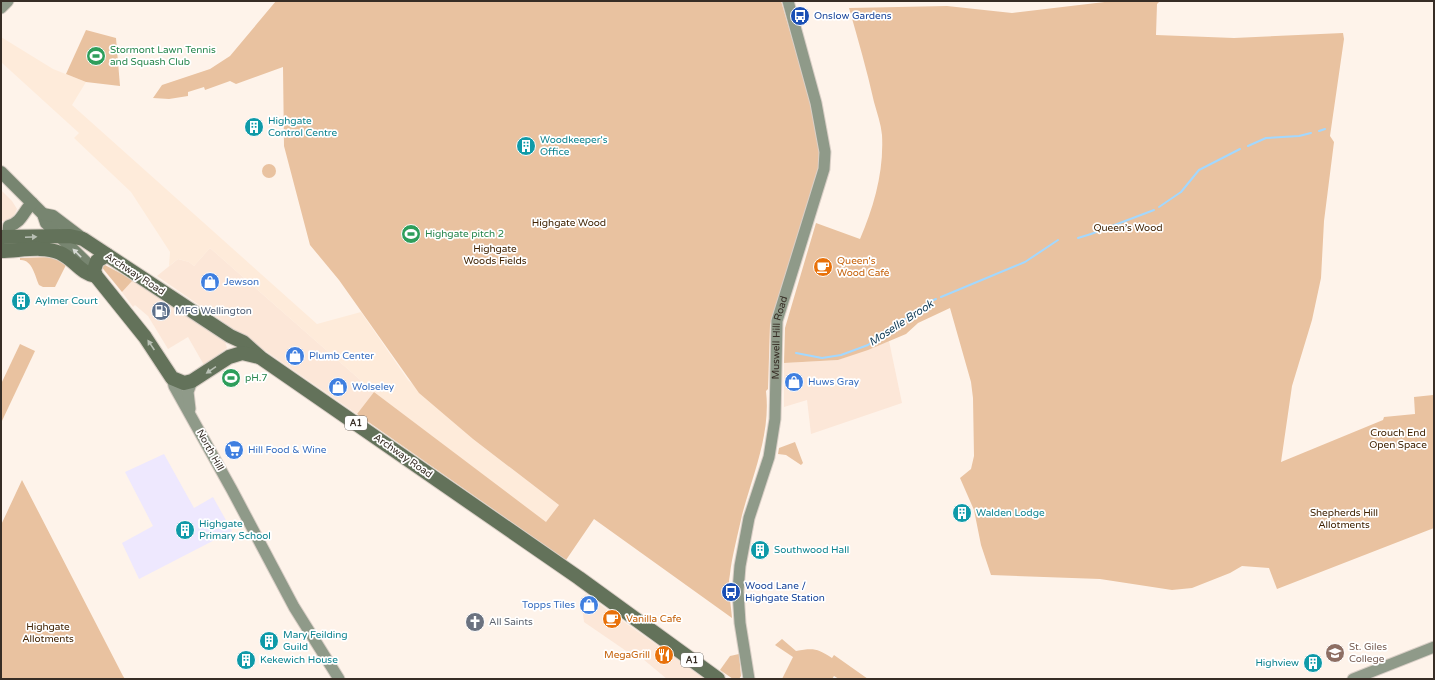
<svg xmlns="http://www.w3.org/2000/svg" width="1435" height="680" font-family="'Varela Round',sans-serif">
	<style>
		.commercial { fill: #fce7d8 }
		.built { fill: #feebda }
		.education { fill: #eee8fe }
		.green { fill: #e9c2a0 }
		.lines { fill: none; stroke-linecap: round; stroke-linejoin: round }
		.stream { stroke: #a2d8ff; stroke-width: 2 }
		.secondary-casing { stroke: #dacfc7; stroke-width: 13 }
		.primary-casing { stroke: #dacfc7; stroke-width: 14 }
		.highway-casing { stroke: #dacfc7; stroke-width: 16 }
		.secondary { stroke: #8f9a89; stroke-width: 11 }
		.primary { stroke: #778570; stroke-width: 12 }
		.highway { stroke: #63725a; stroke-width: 14 }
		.oneway { fill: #b9c0b5 }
		.oneway2 { fill: #d6dad4 }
		.labels { text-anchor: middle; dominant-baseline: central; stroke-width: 3.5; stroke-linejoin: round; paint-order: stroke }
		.shield { fill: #fff; stroke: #736c66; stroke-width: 1 }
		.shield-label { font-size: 9px; font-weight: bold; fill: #372d25 }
		.transit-label { font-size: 10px; fill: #164399; stroke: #fff; text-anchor: start }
		.leisure-label { font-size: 10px; fill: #27864d; stroke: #fff; text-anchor: start }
		.culture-label { font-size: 10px; fill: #0d838f; stroke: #fff; text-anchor: start }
		.park-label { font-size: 10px; fill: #3f2100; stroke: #fff }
		.food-label { font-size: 10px; fill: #c56008; stroke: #fff; text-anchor: start }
		.street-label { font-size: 10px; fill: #372d25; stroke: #fff }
		.shop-label { font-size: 10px; fill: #366cbe; stroke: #fff; text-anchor: start }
		.service-label { font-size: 10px; fill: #4e5e75; stroke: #fff; text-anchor: start }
		.worship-label { font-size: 10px; fill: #5b616d; stroke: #fff; text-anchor: start }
		.education-label { font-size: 10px; fill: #785e54; stroke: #fff; text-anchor: start }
		.water-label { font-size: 11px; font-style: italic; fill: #133d57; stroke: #fff }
	</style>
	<rect width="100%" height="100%" fill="#fef3ea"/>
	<g class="commercial">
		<polygon points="1,190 12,201 17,209 13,218 4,221 1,221"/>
		<polygon points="210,248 374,392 357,414 157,276 178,259 189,262 194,266"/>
		<polygon points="133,280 225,342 227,348 204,365 188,337 168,349 148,316 135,305 133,307 122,292"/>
		<polygon points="889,341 902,403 811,434 807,400 784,407 784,363 838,360"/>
		<polygon points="586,594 617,617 705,679 667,679 637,654 635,657 584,622 581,598"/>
	</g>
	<polygon class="built" points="1,37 53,69 86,82 72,105 317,324 361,312 408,380 473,439 559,505 546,523 374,392 210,248 194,266 189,262 178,259 169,266 170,252 131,192 74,138 79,133 1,62"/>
	<polygon class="education" points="164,454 194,508 213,497 232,531 139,579 122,543 153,526 125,472"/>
	<g class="green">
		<path d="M276,1H781L820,133V169L770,325L768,389L766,391C771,433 753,474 742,515C738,534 732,556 730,574C727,588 731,603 732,618L594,519L566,560L357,414L374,392L546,522L559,505L473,439L419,393L339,280L310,245L284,146L283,67L236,84L230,81L205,90L204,87L188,92V96L169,99L153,98L162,85L210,69L230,56Z"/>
		<path d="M1113,1H1160L1157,4L1156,35L1234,38L1343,33L1344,39L1330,136L1334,142L1324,221L1321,278L1312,320L1292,386L1281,462L1383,420L1384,417L1415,414L1414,397L1433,395L1434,389V528L1277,589L1269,568L1242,566L1230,573L1192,588L1172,590L1100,579L991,575L981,545L974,510L960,478L971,469L974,456L973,398L971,382L950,308L918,323L906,334L868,350L838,360L784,363L785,328L816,223L860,239C874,206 884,172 882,135C881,124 877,113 874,102C867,71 858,39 849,8L947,6L1012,13Z"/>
		<polygon points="86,30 116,38 120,86 86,82 66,74"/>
		<circle cx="269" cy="171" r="7"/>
		<path d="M51,257L57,258L66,265L55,287H43L39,285C35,276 32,259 20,260V258Z"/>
		<polygon points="103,264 133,280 122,292 100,265"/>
		<polygon points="20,344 35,351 1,423 1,384"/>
		<polygon points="795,442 803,463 801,465 786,455 778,454 779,448"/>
		<polygon points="22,480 123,676 125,679 1,679 1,525"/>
		<path d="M782,639L796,651C813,648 817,648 832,658L834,655L868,679H839L834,676L832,679H782L793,657L775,645Z"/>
		<polygon points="739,654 741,676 739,679 733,679 720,670 730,656"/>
	</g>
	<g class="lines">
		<g class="stream">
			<polyline points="1319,131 1325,129"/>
			<polyline points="1248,146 1266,138 1299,136 1311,133"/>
			<polyline points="1159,207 1181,192 1199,170 1240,149"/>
			<polyline points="1078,238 1091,234 1154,210"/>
			<polyline points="941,297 1025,262 1058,240"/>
			<polyline points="796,353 822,358 841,355 868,345 898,322 919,313 927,303 936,299"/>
		</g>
		<g class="secondary-casing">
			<g id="secondary">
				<polyline points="1,8 8,1"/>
				<polyline points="172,378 174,386 232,490 294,607 339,679"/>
				<polyline points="190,409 188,392 192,381"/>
				<path id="s1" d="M749,679L740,623L738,591L740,566L749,518L769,457L775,419L777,321L824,169L825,152L816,103L788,1"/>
				<polyline points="1353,679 1434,647"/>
			</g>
		</g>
		<g class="primary-casing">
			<g id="primary">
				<polyline points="1,172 43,214 46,223 94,270"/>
				<polyline points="43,214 53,216 82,238"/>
				<path d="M8,237L9,226C22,222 23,212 32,203"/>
			</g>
		</g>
		<g class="highway-casing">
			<g id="highway">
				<polyline points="1,237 70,236 83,239 230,336 243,342 261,358 579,578 718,679"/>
				<path d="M1,251C19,251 43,245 60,253C74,259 81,274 96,276"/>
				<polyline points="107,255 97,261 94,270 96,276 145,337 172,378 184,383 192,381 229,357 242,353 259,357"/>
			</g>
		</g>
		<use href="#secondary" class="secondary"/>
		<use href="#primary" class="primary"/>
		<use href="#highway" class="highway"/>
	</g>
	<defs><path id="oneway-solid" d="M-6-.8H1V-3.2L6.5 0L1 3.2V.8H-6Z"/></defs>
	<g class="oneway">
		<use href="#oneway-solid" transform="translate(31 237) rotate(-2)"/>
		<use href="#oneway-solid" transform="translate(151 345) rotate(-124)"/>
		<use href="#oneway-solid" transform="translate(211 370) rotate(146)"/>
	</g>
	<use class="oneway2" href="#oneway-solid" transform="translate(77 253) rotate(-135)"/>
	<defs>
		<g id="bus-disc" transform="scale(1)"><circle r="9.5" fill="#1a4fb4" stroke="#fff"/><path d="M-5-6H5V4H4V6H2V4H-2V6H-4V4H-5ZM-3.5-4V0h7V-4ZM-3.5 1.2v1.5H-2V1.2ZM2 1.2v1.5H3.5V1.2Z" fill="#fff"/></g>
		<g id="stadium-disc" transform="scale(1)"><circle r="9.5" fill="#2e9e5b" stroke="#fff"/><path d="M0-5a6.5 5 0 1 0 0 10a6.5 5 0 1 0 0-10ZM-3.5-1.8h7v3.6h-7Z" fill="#fff"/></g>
		<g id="building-disc" transform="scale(1)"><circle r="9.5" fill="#0f9aa8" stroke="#fff"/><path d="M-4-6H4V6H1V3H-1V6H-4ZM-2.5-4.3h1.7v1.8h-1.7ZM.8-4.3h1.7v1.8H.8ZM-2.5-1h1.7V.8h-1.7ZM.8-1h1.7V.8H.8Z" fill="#fff"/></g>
		<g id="cafe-disc" transform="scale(1)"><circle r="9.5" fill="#e8710a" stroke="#fff"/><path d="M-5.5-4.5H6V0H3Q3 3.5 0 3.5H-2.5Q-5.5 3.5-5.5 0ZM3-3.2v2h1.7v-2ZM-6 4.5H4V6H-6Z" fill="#fff"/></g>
		<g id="shop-disc" transform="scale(1)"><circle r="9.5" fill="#3f7fe0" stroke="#fff"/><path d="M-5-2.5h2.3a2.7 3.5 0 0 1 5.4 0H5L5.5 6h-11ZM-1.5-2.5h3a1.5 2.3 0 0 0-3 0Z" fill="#fff"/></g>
		<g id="fuel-disc" transform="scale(1)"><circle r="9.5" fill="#5c6f8a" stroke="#fff"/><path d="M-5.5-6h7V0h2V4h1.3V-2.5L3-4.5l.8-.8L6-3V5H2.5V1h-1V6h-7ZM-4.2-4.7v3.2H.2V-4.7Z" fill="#fff"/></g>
		<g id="supermarket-disc" transform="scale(1)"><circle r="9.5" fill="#3f7fe0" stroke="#fff"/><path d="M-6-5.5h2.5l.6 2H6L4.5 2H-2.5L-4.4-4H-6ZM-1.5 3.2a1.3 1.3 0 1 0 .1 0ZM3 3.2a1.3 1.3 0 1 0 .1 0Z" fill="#fff"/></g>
		<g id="church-disc" transform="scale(1)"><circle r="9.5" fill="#6b7280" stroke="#fff"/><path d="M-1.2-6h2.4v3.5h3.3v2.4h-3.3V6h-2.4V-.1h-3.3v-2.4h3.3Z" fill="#fff"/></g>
		<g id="university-disc" transform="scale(1)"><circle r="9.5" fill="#8d6e63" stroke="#fff"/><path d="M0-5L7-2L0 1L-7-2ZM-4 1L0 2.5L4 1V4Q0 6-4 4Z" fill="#fff"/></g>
		<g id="restaurant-disc" transform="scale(1)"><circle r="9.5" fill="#e8710a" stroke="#fff"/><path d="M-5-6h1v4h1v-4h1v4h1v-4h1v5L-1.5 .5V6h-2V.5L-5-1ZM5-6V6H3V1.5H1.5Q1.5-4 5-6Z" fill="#fff"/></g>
	</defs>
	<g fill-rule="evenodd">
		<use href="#bus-disc" x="800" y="16"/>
		<use href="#stadium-disc" x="96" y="56"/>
		<use href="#building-disc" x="254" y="127"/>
		<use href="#building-disc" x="526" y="146"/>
		<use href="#stadium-disc" x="411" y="234"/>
		<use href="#cafe-disc" x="823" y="267"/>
		<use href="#shop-disc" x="210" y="282"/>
		<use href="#building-disc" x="21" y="301"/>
		<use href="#fuel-disc" x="161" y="311"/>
		<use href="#shop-disc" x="295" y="356"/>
		<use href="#stadium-disc" x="231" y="378"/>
		<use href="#shop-disc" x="794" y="382"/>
		<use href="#shop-disc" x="338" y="387"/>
		<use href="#supermarket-disc" x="234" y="450"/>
		<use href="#building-disc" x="962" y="513"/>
		<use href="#building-disc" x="185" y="530"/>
		<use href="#building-disc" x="760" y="550"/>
		<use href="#bus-disc" x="731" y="592"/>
		<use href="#shop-disc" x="589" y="605"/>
		<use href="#cafe-disc" x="612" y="619"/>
		<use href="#church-disc" x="475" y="622"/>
		<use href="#building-disc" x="269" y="641"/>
		<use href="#university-disc" x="1335" y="653"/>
		<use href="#restaurant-disc" x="664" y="655"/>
		<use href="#building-disc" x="246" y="660"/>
		<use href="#building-disc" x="1313" y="663"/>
	</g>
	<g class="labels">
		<g class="shield">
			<rect x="345" y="416" width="22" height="14" rx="3"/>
			<rect x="681" y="653" width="22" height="14" rx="3"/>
		</g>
		<g class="shield-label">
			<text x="356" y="423">A1</text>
			<text x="692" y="660">A1</text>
		</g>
		<g class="transit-label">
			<text x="814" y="16">Onslow Gardens</text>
			<text x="745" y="586">Wood Lane /<tspan x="745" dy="12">Highgate Station</tspan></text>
		</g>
		<g class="leisure-label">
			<text x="110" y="50">Stormont Lawn Tennis<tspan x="110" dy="12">and Squash Club</tspan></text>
			<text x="425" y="234">Highgate pitch 2</text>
			<text x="245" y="378">pH.7</text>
		</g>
		<g class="culture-label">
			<text x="268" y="121">Highgate<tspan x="268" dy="12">Control Centre</tspan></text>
			<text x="540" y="140">Woodkeeper's<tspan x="540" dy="12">Office</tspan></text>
			<text x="35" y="301">Aylmer Court</text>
			<text x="976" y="513">Walden Lodge</text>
			<text x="199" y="524">Highgate<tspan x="199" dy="12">Primary School</tspan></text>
			<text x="774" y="550">Southwood Hall</text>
			<text x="283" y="635">Mary Feilding<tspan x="283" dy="12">Guild</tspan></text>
			<text x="260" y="660">Kekewich House</text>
			<text x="1299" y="663" text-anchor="end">Highview</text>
		</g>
		<g class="park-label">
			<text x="569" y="223">Highgate Wood</text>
			<text x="1128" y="228">Queen’s Wood</text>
			<text x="495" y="249">Highgate<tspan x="495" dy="12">Woods Fields</tspan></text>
			<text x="1398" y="433">Crouch End<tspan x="1398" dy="12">Open Space</tspan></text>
			<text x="1344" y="513">Shepherds Hill<tspan x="1344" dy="12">Allotments</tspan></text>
			<text x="48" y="627">Highgate<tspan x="48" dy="12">Allotments</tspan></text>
		</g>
		<g class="food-label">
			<text x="837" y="261">Queen's<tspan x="837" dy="12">Wood Café</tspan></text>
			<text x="626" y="619">Vanilla Cafe</text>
			<text x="650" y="655" text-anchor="end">MegaGrill</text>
		</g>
		<g class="street-label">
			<text transform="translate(135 274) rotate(33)">Archway Road</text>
			<text stroke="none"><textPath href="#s1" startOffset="347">Muswell Hill Road</textPath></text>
			<text transform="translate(210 450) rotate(61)">North Hill</text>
			<text transform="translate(403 456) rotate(35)">Archway Road</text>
		</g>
		<g class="shop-label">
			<text x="224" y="282">Jewson</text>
			<text x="309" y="356">Plumb Center</text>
			<text x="808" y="382">Huws Gray</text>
			<text x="352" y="387">Wolseley</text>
			<text x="248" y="450">Hill Food &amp; Wine</text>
			<text x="575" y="605" text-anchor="end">Topps Tiles</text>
		</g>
		<g class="service-label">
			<text x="175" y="311">MFG Wellington</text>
		</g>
		<g class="worship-label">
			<text x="489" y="622">All Saints</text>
		</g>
		<g class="education-label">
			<text x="1349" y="647">St. Giles<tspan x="1349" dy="12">College</tspan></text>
		</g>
		<g class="water-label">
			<text transform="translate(901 323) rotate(-33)">Moselle Brook</text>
		</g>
	</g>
	<rect width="1435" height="680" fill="none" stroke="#372d25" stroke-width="4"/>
</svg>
